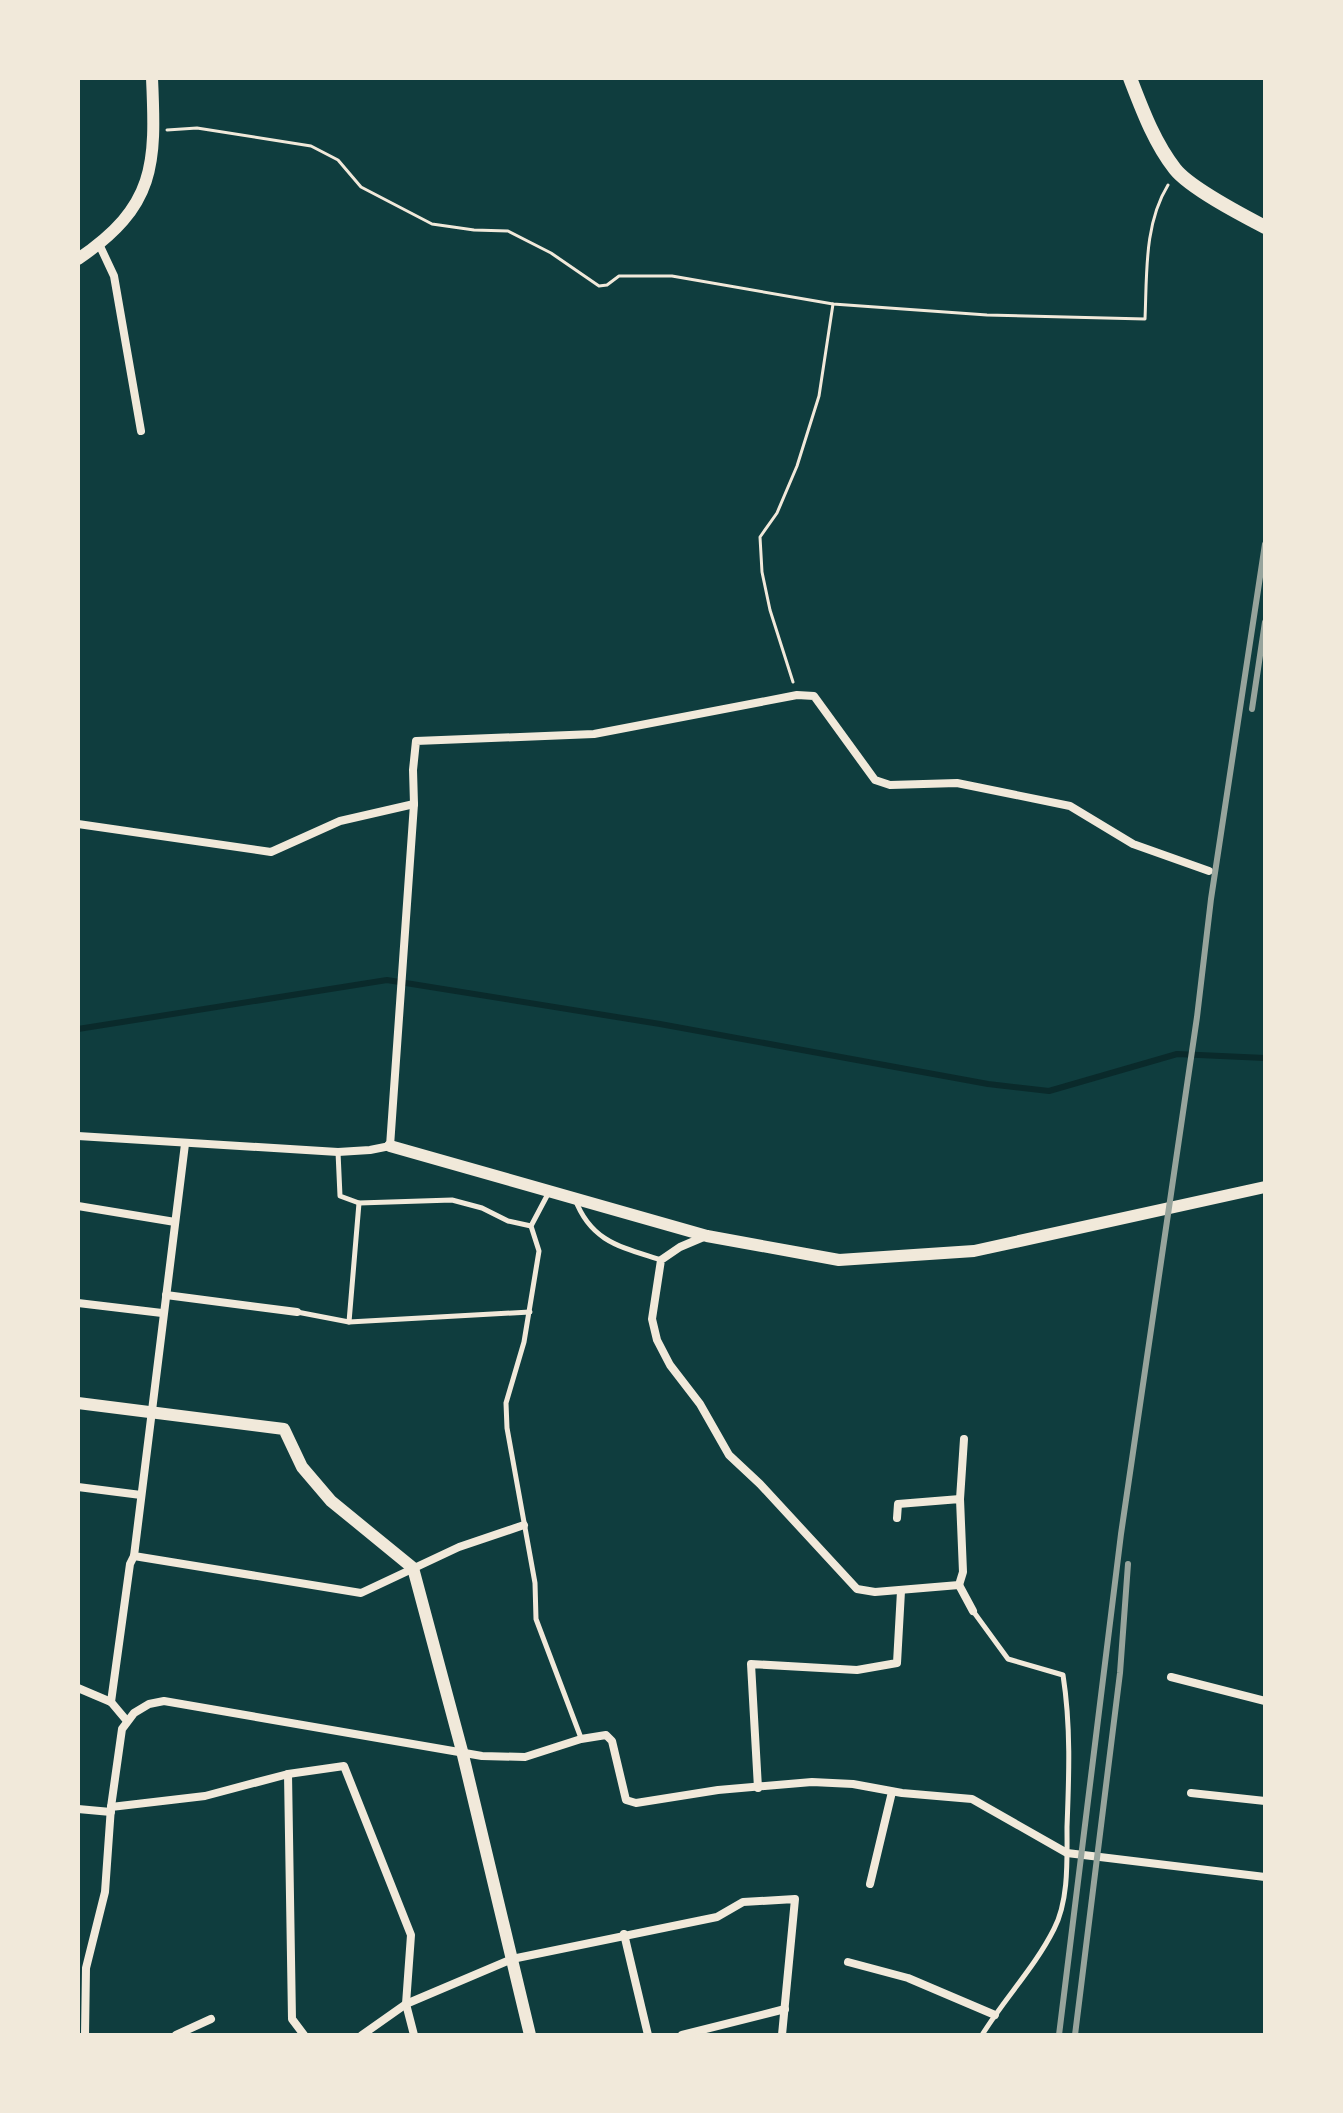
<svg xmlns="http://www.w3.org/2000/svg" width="1343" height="2113" font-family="'Work Sans',sans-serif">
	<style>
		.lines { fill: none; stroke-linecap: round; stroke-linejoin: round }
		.stream { stroke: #0a2a2b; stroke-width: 6 }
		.path { stroke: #f1e9da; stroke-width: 3 }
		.service { stroke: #f1e9da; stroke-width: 5 }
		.minor { stroke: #f1e9da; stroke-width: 8 }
		.tertiary { stroke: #f1e9da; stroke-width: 12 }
		.secondary { stroke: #f1e9da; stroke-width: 14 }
		.rail { stroke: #97a49c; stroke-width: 6 }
	</style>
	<rect width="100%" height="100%" fill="#0f3d3e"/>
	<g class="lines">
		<polyline class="stream" points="78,1029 387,980 660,1024 988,1084 1049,1091 1177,1054 1265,1058"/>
		<g class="path">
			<path d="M167,130L197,128L311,146L338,160L361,187L432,224L474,230L508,231L551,253L599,286L607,285L619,276H672L833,304L987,315L1145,319C1147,274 1144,224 1168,185"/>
			<polyline points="793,682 770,610 762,572 760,537 777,513 797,466 819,396 833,304"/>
		</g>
		<g class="service">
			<polyline points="338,1152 340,1196 359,1203 452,1200 482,1208 508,1221 531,1226"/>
			<polyline points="549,1192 531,1226 539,1251 524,1342 506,1403 507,1428 535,1583 536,1619 581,1738"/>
			<path d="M575,1199C591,1242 621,1247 661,1260"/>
			<polyline points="297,1312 349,1322 530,1312"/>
			<polyline points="349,1322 359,1203"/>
			<path d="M973,1611L1008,1659L1063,1675C1071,1726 1069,1776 1067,1827C1067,1859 1069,1900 1054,1929C1035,1967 1004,1999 982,2035"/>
		</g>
		<g class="minor">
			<polyline points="99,244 114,276 141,431"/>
			<polyline points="78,824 271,852 340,821 414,804"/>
			<polyline points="78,1136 338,1152 370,1150 390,1146 414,804 413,770 416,741 594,734 797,695 814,696 875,780 890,785 957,783 1070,806 1133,844 1209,871"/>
			<polyline points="185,1144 134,1556 361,1593 459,1547 524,1525"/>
			<polyline points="78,1206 175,1222"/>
			<polyline points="706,1236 680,1247 661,1260 652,1319 657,1340 670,1365 700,1404 729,1455 760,1484 857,1589 875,1592 959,1585 963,1572 960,1499 898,1504 897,1518"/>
			<polyline points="166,1295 297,1312"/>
			<polyline points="78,1303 162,1313"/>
			<polyline points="78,1487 141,1495"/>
			<polyline points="960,1499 964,1439"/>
			<polyline points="959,1585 973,1611"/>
			<polyline points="1171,1677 1265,1701"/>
			<polyline points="78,1688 111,1702 127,1721"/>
			<polyline points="111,1702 130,1564 134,1556"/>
			<polyline points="288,1774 292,2019 304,2035"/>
			<polyline points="758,1788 751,1664 857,1670 897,1663 901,1591"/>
			<polyline points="1191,1793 1265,1801"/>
			<polyline points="111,1807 205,1796 288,1774 344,1766 411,1935 406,2004 414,2035"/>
			<polyline points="78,1809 111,1812"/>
			<polyline points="870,1884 892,1792"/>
			<polyline points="624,1934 648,2035"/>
			<polyline points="848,1962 908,1978 995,2015"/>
			<polyline points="85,2035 86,1968 105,1892 111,1807 122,1729 134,1713 149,1704 164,1701 482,1756 525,1757 581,1739 606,1735 612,1741 626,1800 636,1803 718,1790 812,1782 853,1784 902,1793 972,1799 1067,1853 1265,1877"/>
			<polyline points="176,2035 211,2019"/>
			<polyline points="362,2035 406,2004 512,1959 717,1917 743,1902 795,1899 782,2035"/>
			<polyline points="682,2035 785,2009"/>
		</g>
		<g class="tertiary">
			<path d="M78,259C156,206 156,165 152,78"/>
			<polyline points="390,1146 707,1236 839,1260 974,1251 1265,1187"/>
			<polyline points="78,1403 284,1429 302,1467 331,1501 413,1568 462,1751 530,2035"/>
		</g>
		<path class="secondary" d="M1130,78C1142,109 1154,142 1175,169C1190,188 1242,215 1265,227"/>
		<g class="rail">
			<polyline points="1252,709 1265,622"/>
			<polyline points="1059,2035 1121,1534 1197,1017 1211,899 1265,544"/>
			<polyline points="1075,2035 1120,1673 1128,1564"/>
		</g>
	</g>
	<rect width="1343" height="2113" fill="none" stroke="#f1e9da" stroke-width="160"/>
</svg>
